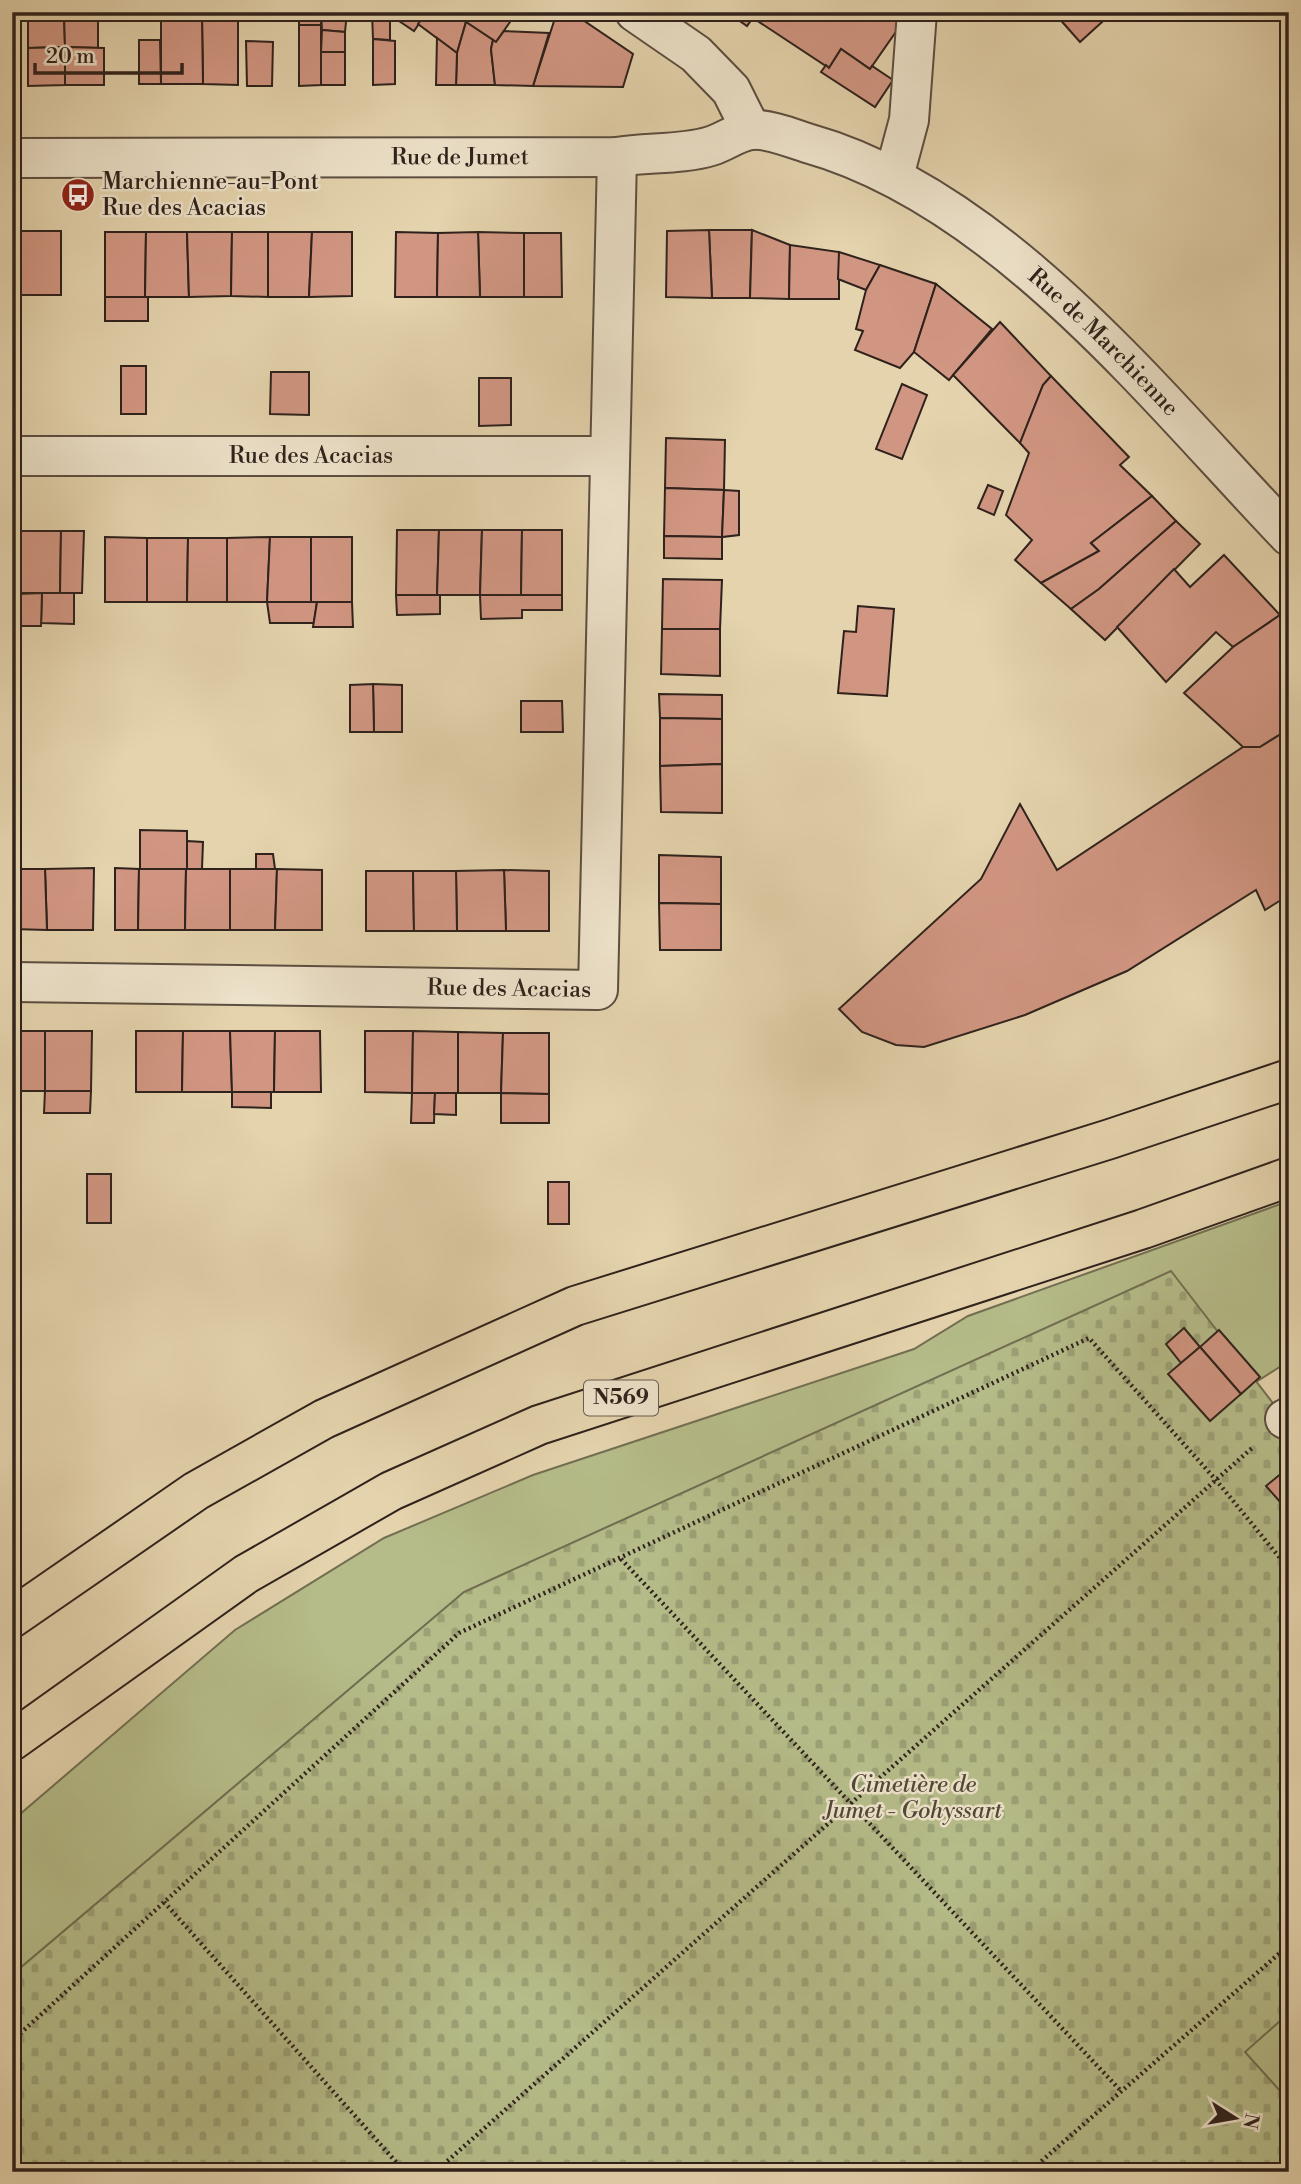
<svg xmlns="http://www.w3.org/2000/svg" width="1301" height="2184" font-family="'Libre Bodoni',serif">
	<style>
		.grass { fill: #b5bc89; stroke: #726f52; stroke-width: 2 }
		.cemetery { fill: url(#cemetery-stones); stroke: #726f52; stroke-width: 2 }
		.building { fill: #d19682; stroke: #2f221c; stroke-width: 2 }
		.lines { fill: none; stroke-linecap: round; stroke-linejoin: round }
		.minor-casing { stroke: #5c4e40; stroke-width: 42 }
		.highway-casing { stroke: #2f221c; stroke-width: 42 }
		.path { stroke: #2f221c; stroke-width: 4.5; stroke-dasharray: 2 3.5; stroke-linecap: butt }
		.minor { stroke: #ede2ca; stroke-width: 38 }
		.highway { stroke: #e4d3ad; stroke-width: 38 }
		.labels { text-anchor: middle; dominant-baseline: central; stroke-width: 5; stroke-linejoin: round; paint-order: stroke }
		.shield { fill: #ede2ca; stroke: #685c50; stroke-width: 2 }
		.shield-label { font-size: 21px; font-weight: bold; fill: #2f221c }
		.street-label { font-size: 23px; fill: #2f221c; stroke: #ede2ca }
		.poi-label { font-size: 23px; fill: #2f221c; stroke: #ede2ca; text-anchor: start }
		.park-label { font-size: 23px; font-style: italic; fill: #504837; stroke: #ede2ca }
	</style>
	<defs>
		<pattern id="cemetery-stones" width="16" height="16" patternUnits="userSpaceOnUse" patternTransform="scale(1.75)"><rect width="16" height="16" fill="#b5bc89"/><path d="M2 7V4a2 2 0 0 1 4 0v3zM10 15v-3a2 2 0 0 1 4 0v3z" fill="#9ca176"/></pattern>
	</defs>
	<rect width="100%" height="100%" fill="#e4d3ad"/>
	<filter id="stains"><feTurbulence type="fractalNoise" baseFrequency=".00286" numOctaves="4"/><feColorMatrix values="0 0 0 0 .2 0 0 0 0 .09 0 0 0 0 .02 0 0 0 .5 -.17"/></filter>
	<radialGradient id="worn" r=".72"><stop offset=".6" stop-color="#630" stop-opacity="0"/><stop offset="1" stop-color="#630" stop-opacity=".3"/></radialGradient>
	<g class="grass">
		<polygon points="1289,1201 1289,1361 1256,1382 1170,1272 464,1592 12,1975 12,1821 235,1630 384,1538 533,1475 914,1349 968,1316"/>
		<polygon points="1289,2013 1289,2101 1244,2052"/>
	</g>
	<polygon class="cemetery" points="1171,1271 1289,1424 1289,2013 1245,2052 1289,2101 1289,2172 12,2172 12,1975 464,1592"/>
	<g class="building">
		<polygon points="28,12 64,12 65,47 28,48"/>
		<rect x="64" y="12" width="33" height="3"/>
		<polygon points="202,12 238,12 238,85 203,84"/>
		<rect x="299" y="12" width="22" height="13"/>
		<polygon points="321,12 347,12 345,32 322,30"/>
		<polygon points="372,12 427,12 414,31 390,15 390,40 373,39"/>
		<polygon points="427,12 452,12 466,22 457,53 418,24"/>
		<polygon points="452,12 473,12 466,22"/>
		<polygon points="473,12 517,12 496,42 466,22"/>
		<polygon points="557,12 571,12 633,54 623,87 533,86"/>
		<polygon points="727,12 757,12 747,26"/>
		<polygon points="757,12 886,12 902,23 870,69 841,49 829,68 753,18"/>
		<polygon points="1062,12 1113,12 1080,42 1057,16"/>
		<polygon points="64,15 98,15 98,48 65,47"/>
		<polygon points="12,19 17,19 18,85 12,85"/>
		<polygon points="161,21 202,21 203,84 161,84"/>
		<polygon points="466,22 493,40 491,49 495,85 456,85 457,53"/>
		<polygon points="299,25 321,25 321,85 299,86"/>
		<polygon points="322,30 345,32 345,52 321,52"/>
		<polygon points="504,31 549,33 533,86 495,85 491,49 493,40 496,42"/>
		<polygon points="437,38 457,53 456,85 436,85"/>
		<polygon points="373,39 395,41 395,84 373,85"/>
		<polygon points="139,40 160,40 161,84 139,84"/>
		<polygon points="246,41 273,42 272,86 247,86"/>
		<polygon points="65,47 104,48 104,85 65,85"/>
		<polygon points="65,47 65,85 28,86 28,48"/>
		<polygon points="841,49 870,69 872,66 893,80 875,107 821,72 826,65 829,68"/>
		<rect x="321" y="52" width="24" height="33"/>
		<polygon points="709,230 752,230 750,298 712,298"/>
		<polygon points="709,230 712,298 666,297 667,231"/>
		<polygon points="752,230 790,245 789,299 750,298"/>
		<rect x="12" y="231" width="6" height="64"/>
		<rect x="18" y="231" width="43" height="64"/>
		<polygon points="105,232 146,232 145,297 105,297"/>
		<polygon points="146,232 187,232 189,297 145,297"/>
		<polygon points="187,232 232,232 231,296 189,297"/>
		<polygon points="232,232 268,232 268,297 231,296"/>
		<polygon points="268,232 312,232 309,297 268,297"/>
		<polygon points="312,232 352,232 352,296 309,297"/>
		<polygon points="396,232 438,233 437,297 395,297"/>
		<polygon points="478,232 524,233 524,297 480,297"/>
		<polygon points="478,232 480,297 437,297 438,233"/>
		<polygon points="524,233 561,233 562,297 524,297"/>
		<polygon points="790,245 839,252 839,299 789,299"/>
		<polygon points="839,252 880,265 866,290 838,279"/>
		<polygon points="880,265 936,284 914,352 900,368 855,350 863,331 856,329 866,290"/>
		<polygon points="936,284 992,329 949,380 914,352"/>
		<rect x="105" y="297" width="43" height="24"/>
		<polygon points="1000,322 1051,376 1043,385 1020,443 953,375"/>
		<rect x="121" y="366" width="25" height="48"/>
		<polygon points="271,372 309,372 309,415 270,414"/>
		<polygon points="1051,376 1129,457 1120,465 1152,496 1091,543 1099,551 1041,583 1015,560 1032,540 1006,515 1029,453 1020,443 1043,385"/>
		<polygon points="479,378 511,378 511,425 479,426"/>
		<polygon points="902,384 927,395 902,459 876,449"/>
		<polygon points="666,438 725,440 724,490 665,488"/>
		<polygon points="988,485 1003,491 994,515 978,508"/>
		<polygon points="665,488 724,490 722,537 664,536"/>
		<polygon points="724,490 739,491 739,535 722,537"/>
		<polygon points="1152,496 1176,521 1099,589 1071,609 1041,583 1099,551 1091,543"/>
		<polygon points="1176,521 1200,544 1105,640 1071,609 1099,589"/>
		<polygon points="397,530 439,530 437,595 396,595"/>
		<polygon points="439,530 482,530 480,595 437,595"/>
		<polygon points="482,530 522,530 521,595 480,595"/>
		<polygon points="522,530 562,530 562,595 521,595"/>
		<polygon points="12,531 19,531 18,594 12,594"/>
		<polygon points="19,531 61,531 60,593 20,593"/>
		<polygon points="61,531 84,531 82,593 60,593"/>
		<polygon points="664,536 722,537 722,559 664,558"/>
		<polygon points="105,537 147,538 147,602 105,602"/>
		<polygon points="270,537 267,602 227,602 227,538"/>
		<polygon points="270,537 311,537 311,602 267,602"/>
		<rect x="311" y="537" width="41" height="65"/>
		<polygon points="147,538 188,538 187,602 147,602"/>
		<polygon points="188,538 227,538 227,602 187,602"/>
		<polygon points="1224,555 1280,615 1233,647 1216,632 1166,682 1117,627 1174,569 1190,587"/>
		<polygon points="663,579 722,580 720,629 662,629"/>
		<polygon points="42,593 74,593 74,624 41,623"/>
		<polygon points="42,593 41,626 18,626 18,594"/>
		<polygon points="396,595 440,595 440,614 397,615"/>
		<polygon points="480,595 562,595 562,610 522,610 522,618 481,619"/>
		<polygon points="267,602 317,602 314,623 270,623"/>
		<polygon points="317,602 352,602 353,627 313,627"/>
		<polygon points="858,606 894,609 887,696 838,693 844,631 856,632"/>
		<polygon points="1280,615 1289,625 1289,729 1260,747 1243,747 1184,693 1233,647"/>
		<polygon points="662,629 720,629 720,676 661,674"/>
		<polygon points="373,684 402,685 402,732 374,732"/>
		<polygon points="373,684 374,732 350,732 350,685"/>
		<polygon points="659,694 722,695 722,719 660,718"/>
		<polygon points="521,701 562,701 563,732 521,732"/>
		<polygon points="660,718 722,719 722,764 660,766"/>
		<polygon points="1289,729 1289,895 1265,910 1256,890 1127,971 1025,1015 924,1047 896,1045 862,1032 839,1009 981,879 1020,804 1057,870 1243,747 1260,747"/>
		<polygon points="722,764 722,813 661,812 660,766"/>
		<polygon points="140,830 187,831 187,869 140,869"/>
		<polygon points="187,841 203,842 202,869 187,869"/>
		<polygon points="256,854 273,854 275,869 256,869"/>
		<polygon points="659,855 721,857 721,904 659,903"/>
		<polygon points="94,868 93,930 47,930 45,869"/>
		<polygon points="115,868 139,869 138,930 115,930"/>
		<polygon points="12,869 45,869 47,930 12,929"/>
		<polygon points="139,869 186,869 185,930 138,930"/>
		<polygon points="186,869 230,869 230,930 185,930"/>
		<polygon points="230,869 277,869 275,930 230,930"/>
		<polygon points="277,869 322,870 322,930 275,930"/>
		<polygon points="504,870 549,871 549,931 506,931"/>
		<polygon points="504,870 506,931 457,931 456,871"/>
		<polygon points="366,871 413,871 414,931 366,931"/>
		<polygon points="413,871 456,871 457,931 414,931"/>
		<polygon points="659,903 721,904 721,950 660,950"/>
		<rect x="12" y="1031" width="33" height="60"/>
		<polygon points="45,1031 92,1031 91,1091 45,1091"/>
		<polygon points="136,1031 183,1031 182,1092 136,1092"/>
		<polygon points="183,1031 230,1031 232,1092 182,1092"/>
		<polygon points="230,1031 275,1031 274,1092 232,1092"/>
		<polygon points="275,1031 320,1031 321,1092 274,1092"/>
		<polygon points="365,1031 413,1031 412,1093 365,1092"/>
		<polygon points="413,1031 458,1032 458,1093 412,1093"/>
		<polygon points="458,1032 503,1033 501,1093 458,1093"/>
		<polygon points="503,1033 549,1033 549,1094 501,1093"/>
		<polygon points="45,1091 91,1091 90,1113 44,1113"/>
		<polygon points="232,1092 271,1092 271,1108 232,1107"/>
		<polygon points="412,1093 435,1093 434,1123 411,1123"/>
		<polygon points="435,1093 456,1093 456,1115 434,1114"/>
		<polygon points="501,1093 549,1094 549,1123 501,1123"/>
		<rect x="87" y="1174" width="24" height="49"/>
		<rect x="548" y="1182" width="21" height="42"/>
		<polygon points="1184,1328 1200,1347 1181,1363 1166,1344"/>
		<polygon points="1219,1330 1260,1377 1241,1394 1200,1347"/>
		<polygon points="1200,1347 1241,1394 1210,1421 1168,1374"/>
		<polygon points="1289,1467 1289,1512 1266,1486"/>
	</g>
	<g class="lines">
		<g class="minor-casing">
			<g id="minor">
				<polyline points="635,12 696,54 731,90 751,130"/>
				<path id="s1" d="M12,158L617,157C647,152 682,155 711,146C724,142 737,132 751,130C766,128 792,138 807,143C1000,197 1155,396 1289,536"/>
				<polyline points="894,176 909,120 917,12"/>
				<path id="s2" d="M12,456H610"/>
				<path id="s3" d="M12,982L598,990L617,157"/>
				<polyline points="1285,1419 1289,1417"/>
			</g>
		</g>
		<g class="highway-casing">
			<g id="highway">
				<polyline points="12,1618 196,1491 324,1419 575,1306 1110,1139 1289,1079"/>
				<polyline points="12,1741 246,1574 391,1491 539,1425 1143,1229 1289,1177"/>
			</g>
		</g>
		<g class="path">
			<polyline points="621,1559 1121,2091"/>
			<polyline points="164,1902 405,2172"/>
			<polyline points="12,2041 459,1633 1089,1338 1216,1480 1289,1569"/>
			<polyline points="435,2172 1252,1448"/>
			<polyline points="1029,2172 1289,1945"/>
		</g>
		<use href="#minor" class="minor"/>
		<use href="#highway" class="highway"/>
	</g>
	<defs>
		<g id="bus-disc" transform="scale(1.75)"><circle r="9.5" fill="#8f2418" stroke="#ede2ca"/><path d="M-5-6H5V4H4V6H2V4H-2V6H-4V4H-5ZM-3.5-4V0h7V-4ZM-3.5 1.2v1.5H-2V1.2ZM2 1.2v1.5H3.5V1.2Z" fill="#fff"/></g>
	</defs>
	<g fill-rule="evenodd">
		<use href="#bus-disc" x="78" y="195"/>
	</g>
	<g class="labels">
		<rect class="shield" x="584" y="1380.5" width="74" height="35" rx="5"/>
		<g class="shield-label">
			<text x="621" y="1398">N569</text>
		</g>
		<g class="street-label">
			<text stroke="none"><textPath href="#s1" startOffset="448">Rue de Jumet</textPath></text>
			<text stroke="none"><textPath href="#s1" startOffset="1162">Rue de Marchienne</textPath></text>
			<text stroke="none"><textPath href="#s2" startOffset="299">Rue des Acacias</textPath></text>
			<text stroke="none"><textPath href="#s3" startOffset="497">Rue des Acacias</textPath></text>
		</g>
		<g class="poi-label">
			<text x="102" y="182">Marchienne-au-Pont<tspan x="102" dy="26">Rue des Acacias</tspan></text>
		</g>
		<g class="park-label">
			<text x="913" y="1785">Cimetière de<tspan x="913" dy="26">Jumet - Gohyssart</tspan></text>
		</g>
	</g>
	<rect width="1301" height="2184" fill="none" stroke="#e4d3ad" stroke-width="42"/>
	<rect x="14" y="14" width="1273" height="2156" fill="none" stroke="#2f221c" stroke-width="3.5"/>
	<rect x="21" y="21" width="1259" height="2142" fill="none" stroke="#2f221c" stroke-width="2"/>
	<g transform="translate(1235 2118) rotate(101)" stroke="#ede2ca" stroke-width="5" paint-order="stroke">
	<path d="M0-5L12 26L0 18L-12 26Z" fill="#2f221c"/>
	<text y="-10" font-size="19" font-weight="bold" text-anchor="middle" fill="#2f221c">N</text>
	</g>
	<path d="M35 63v10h147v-10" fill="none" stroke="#2f221c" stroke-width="3.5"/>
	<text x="46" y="63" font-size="21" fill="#2f221c" stroke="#ede2ca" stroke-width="5" paint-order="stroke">20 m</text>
	<rect width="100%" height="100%" filter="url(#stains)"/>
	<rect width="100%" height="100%" fill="url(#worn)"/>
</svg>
